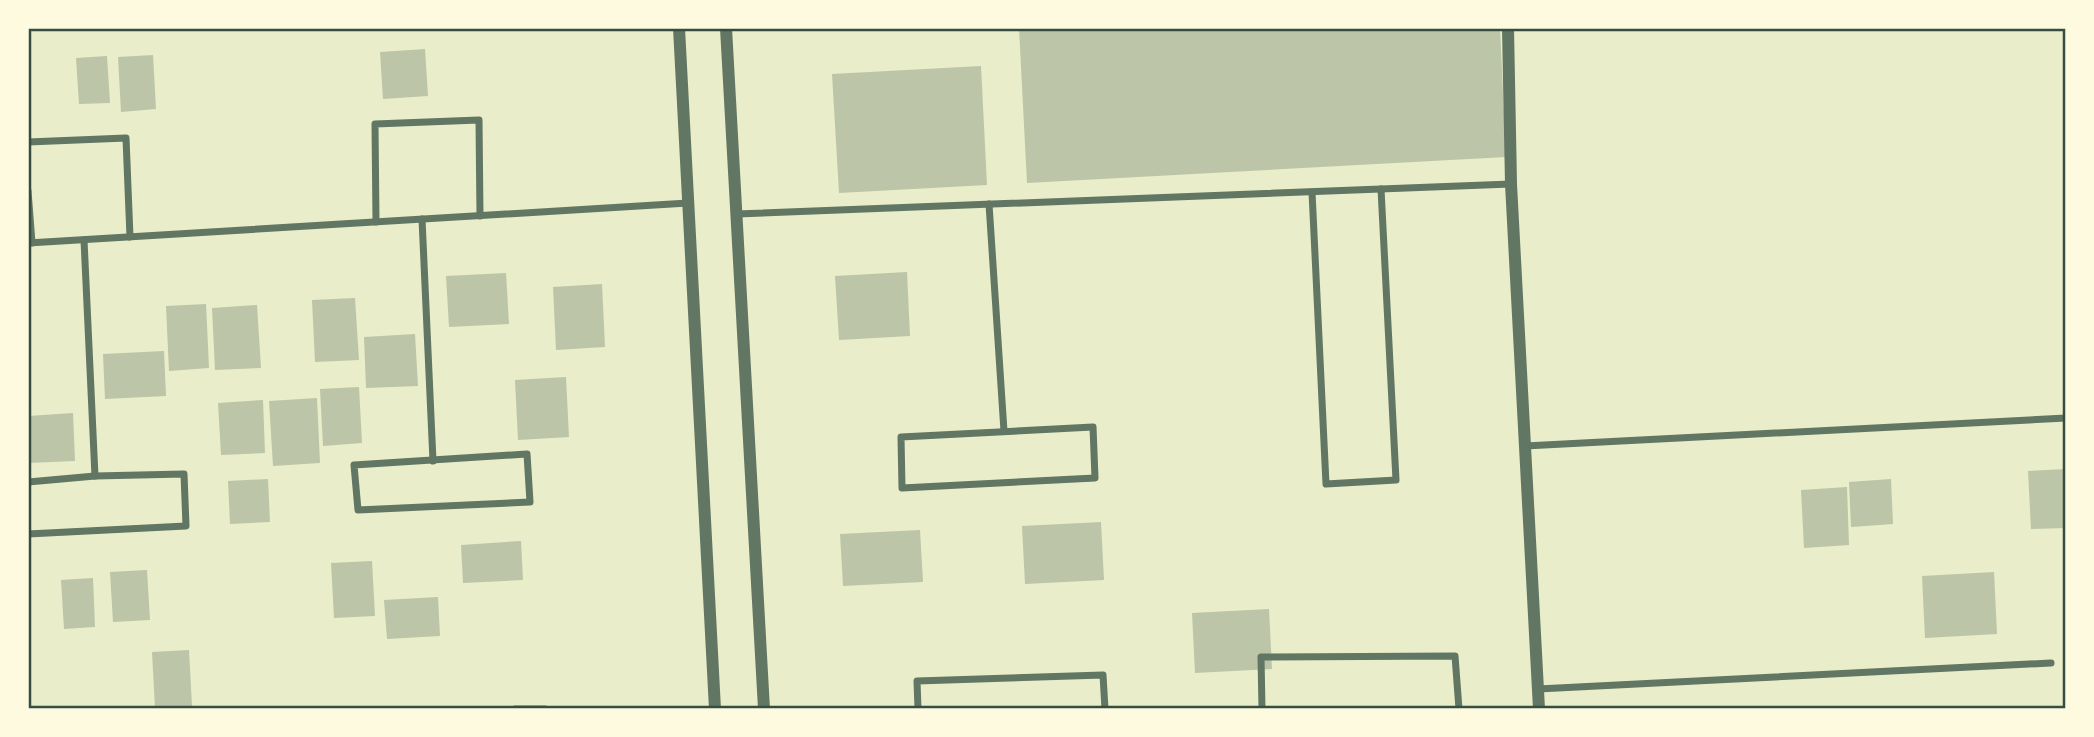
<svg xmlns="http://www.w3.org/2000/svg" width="2094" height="737" font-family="Poppins,sans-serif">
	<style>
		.building { fill: #bcc5a7 }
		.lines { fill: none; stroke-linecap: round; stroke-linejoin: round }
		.minor { stroke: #617663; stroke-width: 7 }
		.tertiary { stroke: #617663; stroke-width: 12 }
		.neatline { fill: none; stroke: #344e41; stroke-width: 2.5 }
	</style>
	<rect width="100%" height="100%" fill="#e9edc9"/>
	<g class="building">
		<polygon points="1019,28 1500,28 1506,157 1027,183"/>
		<polygon points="425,49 428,96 383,99 380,52"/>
		<polygon points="153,55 156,109 121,112 118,57"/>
		<polygon points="107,56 110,103 79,104 76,58"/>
		<polygon points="981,66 987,185 839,193 832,74"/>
		<polygon points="907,272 910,336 839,340 835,276"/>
		<polygon points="506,273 509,324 449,327 446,276"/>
		<polygon points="602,284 605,347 556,350 553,287"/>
		<polygon points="355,298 359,360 315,362 312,300"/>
		<polygon points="206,304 209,368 169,371 166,306"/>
		<polygon points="257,305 261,368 215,370 212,308"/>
		<polygon points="415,334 418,386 366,388 364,337"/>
		<polygon points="164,351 166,396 105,399 103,354"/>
		<polygon points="566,377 569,437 518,440 515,380"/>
		<polygon points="359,387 362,443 323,446 320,389"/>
		<polygon points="317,398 320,463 273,466 269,401"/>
		<polygon points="263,400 265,453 221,455 218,403"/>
		<polygon points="73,413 75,461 28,463 28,416"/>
		<polygon points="2066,469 2066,528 2031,529 2028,471"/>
		<polygon points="268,479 270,522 230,524 228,481"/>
		<polygon points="1891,479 1893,524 1851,527 1849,482"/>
		<polygon points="1847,487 1849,545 1804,548 1801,490"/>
		<polygon points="1101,522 1104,580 1025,584 1022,526"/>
		<polygon points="920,530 923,582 843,586 840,534"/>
		<polygon points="521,541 523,580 463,583 461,545"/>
		<polygon points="372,561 375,616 334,618 331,563"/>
		<polygon points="147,570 150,620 113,622 110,572"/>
		<polygon points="1994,572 1997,634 1925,638 1922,576"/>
		<polygon points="93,578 95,627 64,629 61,580"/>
		<polygon points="438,597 440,636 387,639 384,600"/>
		<polygon points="1269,609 1272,669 1195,673 1192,613"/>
		<polygon points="189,650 192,706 155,708 152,652"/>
	</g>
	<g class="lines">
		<g class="minor">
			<polyline points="28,142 126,138 130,237"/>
			<polyline points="28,191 32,243"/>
			<polyline points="1312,192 1326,484 1396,480 1381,189"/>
			<polyline points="989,204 1004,431"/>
			<polyline points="737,214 1511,184"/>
			<polyline points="422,219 433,461"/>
			<polyline points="376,222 375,124 479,120 480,216"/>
			<polyline points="84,240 95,476"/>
			<polyline points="28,243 688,203"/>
			<polygon points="1093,427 1095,478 902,488 901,437"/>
			<polyline points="1525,446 2066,418"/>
			<polygon points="527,454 530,502 358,510 354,465"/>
			<polyline points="28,482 95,476 184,474 186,526 28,534"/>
			<polyline points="1538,689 2051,663"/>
			<polyline points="515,709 545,709"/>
			<polyline points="918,709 917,681 1103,675 1105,709"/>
			<polyline points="1262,709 1261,657 1455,656 1459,709"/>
		</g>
		<g class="tertiary">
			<polyline points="679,28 715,709"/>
			<polyline points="726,28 764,709"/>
			<polyline points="1508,28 1511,184 1539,709"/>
		</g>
	</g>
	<rect width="2094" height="737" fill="none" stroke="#fefae0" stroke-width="60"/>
	<rect x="30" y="30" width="2034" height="677" class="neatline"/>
</svg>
